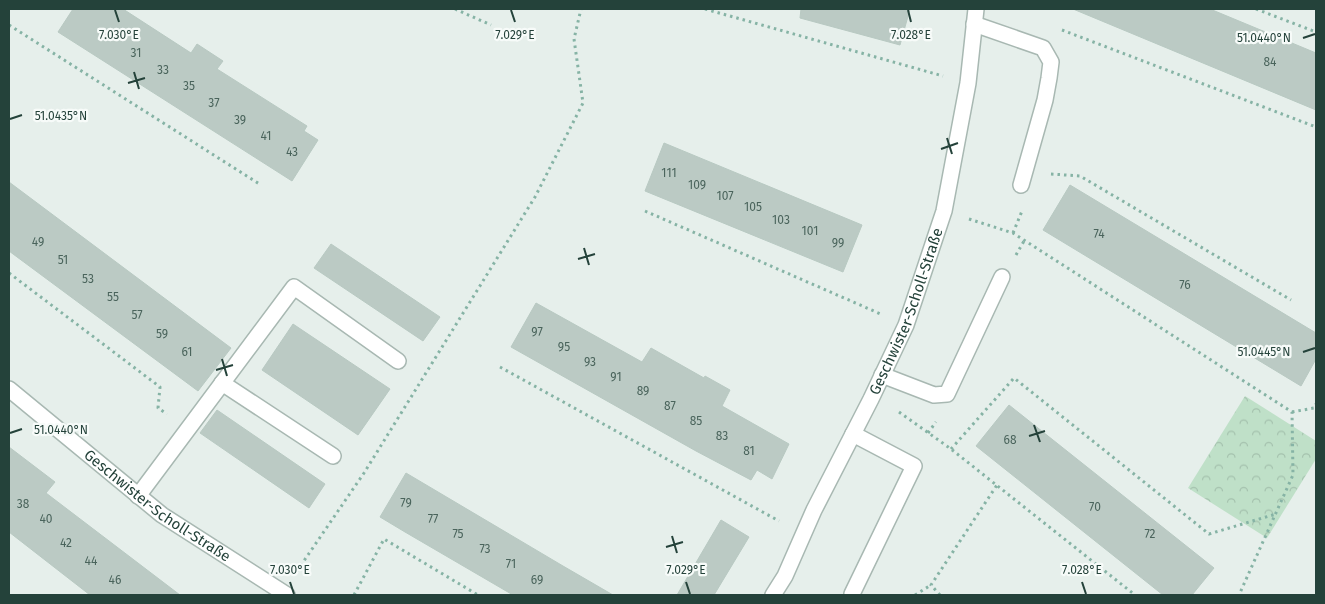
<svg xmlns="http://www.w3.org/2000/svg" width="1325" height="604" font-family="'Fira Sans',sans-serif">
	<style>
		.park { fill: url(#park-crowns) }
		.building { fill: #bbcac4; stroke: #b8c9c2 }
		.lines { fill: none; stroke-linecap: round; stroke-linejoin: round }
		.minor-casing { stroke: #a8b8b2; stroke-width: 18 }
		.path { stroke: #86b3a5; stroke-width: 3; stroke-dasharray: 2.5 4; stroke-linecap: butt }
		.minor { stroke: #fff; stroke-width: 15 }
		.ticks { fill: none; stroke: #24423a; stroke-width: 2 }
		.labels { text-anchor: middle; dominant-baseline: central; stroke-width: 4.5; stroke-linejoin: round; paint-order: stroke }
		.number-label { font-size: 12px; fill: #4a645c }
		.street-label { font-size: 15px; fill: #24423a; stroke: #f7fbf9 }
		.ticks-label { font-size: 12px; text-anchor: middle; fill: #24423a; stroke: #f7fbf9; stroke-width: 4.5; stroke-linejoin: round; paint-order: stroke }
	</style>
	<defs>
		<pattern id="park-crowns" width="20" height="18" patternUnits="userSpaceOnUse" patternTransform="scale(1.25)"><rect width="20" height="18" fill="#bfe0c8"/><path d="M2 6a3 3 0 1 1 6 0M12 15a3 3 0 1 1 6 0" fill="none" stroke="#a4c1ad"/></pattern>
	</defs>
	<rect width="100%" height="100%" fill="#e6efeb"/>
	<polygon class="park" points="1245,396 1316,441 1316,459 1267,538 1188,488"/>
	<g class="building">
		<polygon points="73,9 123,9 191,53 197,44 223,61 217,69 307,126 304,131 318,140 292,181 58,32"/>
		<polygon points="801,9 910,9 900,45 800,18"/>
		<polygon points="1073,9 1210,9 1316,53 1316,110"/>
		<polygon points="664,143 862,225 843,272 645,191"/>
		<polygon points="9,182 231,348 198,391 9,251"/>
		<polygon points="1070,185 1316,333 1316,359 1301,386 1043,230"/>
		<polygon points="331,244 440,317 423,341 314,268"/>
		<polygon points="536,303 642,362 651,348 704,378 705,376 730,390 722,406 789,444 772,479 757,470 751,480 696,451 511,347"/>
		<polygon points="293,324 390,389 358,435 262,370"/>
		<polygon points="1009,405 1214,568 1192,595 1163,595 976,446"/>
		<polygon points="217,410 325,484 309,508 200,433"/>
		<polygon points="9,447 55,482 46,493 180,595 90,595 9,532"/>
		<polygon points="406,473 563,566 613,595 513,595 405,532 380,517"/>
		<polygon points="721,520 749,537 714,595 677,595"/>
	</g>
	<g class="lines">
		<g class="minor-casing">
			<g id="minor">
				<polyline points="974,24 1043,48 1051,62 1049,78 1045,100 1021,185"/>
				<polyline points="882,375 934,395 947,394 1002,277"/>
				<polyline points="222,383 333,456"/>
				<path id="s1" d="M9,389L162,515L287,595"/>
				<polyline points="138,496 294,287 398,361"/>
				<polyline points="852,594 914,466 853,434"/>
				<path id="s2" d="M773,595L785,576L814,510L871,399L906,325L944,211L968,83L976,9"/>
			</g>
		</g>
		<g class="path">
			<polyline points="455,9 491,25"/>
			<polyline points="705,9 943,76"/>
			<polyline points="1256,9 1316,32"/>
			<polyline points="9,25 261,185"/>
			<polyline points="1062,30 1316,127"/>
			<polyline points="1051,174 1080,176 1291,300"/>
			<polyline points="645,211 883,315"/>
			<polyline points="969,219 1013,233 1292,412 1293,475 1239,595"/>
			<polyline points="1013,233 1022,211"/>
			<polyline points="1016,255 1024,241"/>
			<polyline points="9,273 160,387 158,408 167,414"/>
			<polyline points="500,367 779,521"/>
			<polyline points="899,412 951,449 1135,595"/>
			<polyline points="1292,412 1314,408 1316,404"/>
			<polyline points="928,433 936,422"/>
			<polyline points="951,449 1014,378 1209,534 1276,514"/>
			<polyline points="297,571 364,473 535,197 583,103 574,39 581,9"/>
			<polyline points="354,595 384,539 478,595"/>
			<polyline points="915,595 931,585"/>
			<polyline points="940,595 931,585 997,485"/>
		</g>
		<use href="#minor" class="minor"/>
	</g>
	<path class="ticks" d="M115,10L119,22M511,10L515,22M908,10L911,22M1303,38L1315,34M134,72L139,89M128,83L145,78M10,119L22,115M947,138L952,154M941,149L958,143M584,248L589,265M578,259L595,254M1303,352L1315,348M222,359L227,376M216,370L233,365M1034,425L1040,442M10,433L22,429M1029,436L1045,431M672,536L677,553M666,547L683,542M290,582L294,594M686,582L690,594M1082,582L1086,594"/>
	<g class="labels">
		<g class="number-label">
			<text x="136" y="53">31</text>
			<text x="1270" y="62">84</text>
			<text x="163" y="70">33</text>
			<text x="189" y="86">35</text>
			<text x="214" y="103">37</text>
			<text x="240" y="120">39</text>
			<text x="266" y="136">41</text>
			<text x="292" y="152">43</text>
			<text x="669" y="173">111</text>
			<text x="697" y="185">109</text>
			<text x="725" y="196">107</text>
			<text x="753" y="207">105</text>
			<text x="781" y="220">103</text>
			<text x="810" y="231">101</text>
			<text x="1099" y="234">74</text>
			<text x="38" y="242">49</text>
			<text x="838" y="243">99</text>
			<text x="63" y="260">51</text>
			<text x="88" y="279">53</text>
			<text x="1185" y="285">76</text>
			<text x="113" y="297">55</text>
			<text x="137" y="315">57</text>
			<text x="537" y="332">97</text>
			<text x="162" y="334">59</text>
			<text x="564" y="347">95</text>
			<text x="187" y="352">61</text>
			<text x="590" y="362">93</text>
			<text x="616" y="377">91</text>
			<text x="643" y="391">89</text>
			<text x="670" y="406">87</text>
			<text x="696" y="421">85</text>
			<text x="722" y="436">83</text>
			<text x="1010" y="440">68</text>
			<text x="749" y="451">81</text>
			<text x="406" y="503">79</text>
			<text x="23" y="504">38</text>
			<text x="1095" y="507">70</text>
			<text x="46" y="519">40</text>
			<text x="433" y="519">77</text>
			<text x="458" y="534">75</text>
			<text x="1150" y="534">72</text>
			<text x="66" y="543">42</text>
			<text x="485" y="549">73</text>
			<text x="91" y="561">44</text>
			<text x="511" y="564">71</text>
			<text x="115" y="580">46</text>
			<text x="537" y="580">69</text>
		</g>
		<g class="street-label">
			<text stroke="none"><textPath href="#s2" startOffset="314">Geschwister-Scholl-Straße</textPath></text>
			<text stroke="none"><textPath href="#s1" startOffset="189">Geschwister-Scholl-Straße</textPath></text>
		</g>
	</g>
	<g class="ticks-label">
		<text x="119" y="39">7.030°E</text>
		<text x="515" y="39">7.029°E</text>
		<text x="911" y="39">7.028°E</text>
		<text x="1264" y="42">51.0440°N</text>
		<text x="61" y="120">51.0435°N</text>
		<text x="1264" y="356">51.0445°N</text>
		<text x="61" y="434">51.0440°N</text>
		<text x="290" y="574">7.030°E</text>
		<text x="686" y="574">7.029°E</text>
		<text x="1082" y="574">7.028°E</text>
	</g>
	<rect width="1325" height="604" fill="none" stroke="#24423a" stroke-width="20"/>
</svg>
